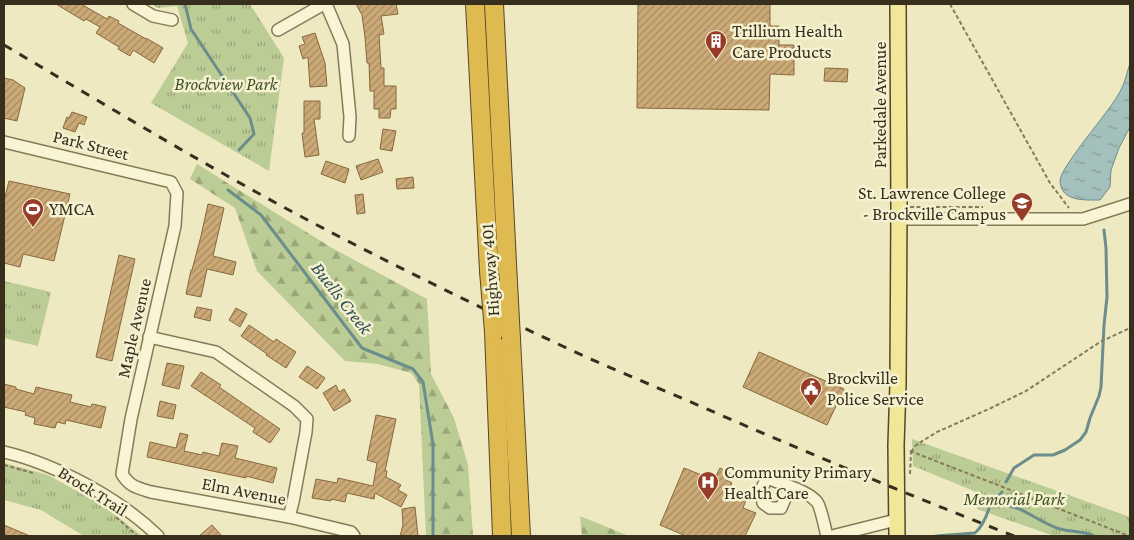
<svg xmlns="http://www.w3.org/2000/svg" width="1134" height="540" font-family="'Crimson Pro',serif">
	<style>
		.forest { fill: url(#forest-firs) }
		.park { fill: url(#park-tufts) }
		.water { fill: url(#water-ripples); stroke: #6b8e8c }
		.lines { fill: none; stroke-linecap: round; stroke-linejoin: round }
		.stream { stroke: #6b8e8c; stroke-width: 3 }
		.building { fill: url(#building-hatch); stroke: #87683e }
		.minor-casing { stroke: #877a59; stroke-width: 14 }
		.major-casing { stroke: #55472d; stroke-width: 18 }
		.highway-casing { stroke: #55472d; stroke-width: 20 }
		.path { stroke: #877a59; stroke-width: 2; stroke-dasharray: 4 2.5; stroke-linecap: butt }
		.minor { stroke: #f9f4d4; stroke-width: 11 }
		.major { stroke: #f2e698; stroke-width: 15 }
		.highway { stroke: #deba51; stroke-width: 18 }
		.rail { stroke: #372e1d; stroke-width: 3; stroke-dasharray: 9 9; stroke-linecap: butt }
		.highway-bridge-casing { stroke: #55472d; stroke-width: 20; stroke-linecap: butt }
		.highway-bridge { stroke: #deba51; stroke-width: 18 }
		.labels { text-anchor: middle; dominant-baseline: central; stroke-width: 5; stroke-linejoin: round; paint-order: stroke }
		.poi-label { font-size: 18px; fill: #372e1d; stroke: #f5f1d1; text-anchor: start }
		.park-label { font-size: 18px; font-style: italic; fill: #3f5424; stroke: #f5f1d1 }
		.street-label { font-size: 18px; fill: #372e1d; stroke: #f5f1d1 }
		.water-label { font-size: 19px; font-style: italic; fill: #2c5257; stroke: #f5f1d1 }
	</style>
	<defs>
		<pattern id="forest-firs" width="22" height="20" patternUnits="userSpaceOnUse" patternTransform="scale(1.25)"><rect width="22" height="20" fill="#bccc95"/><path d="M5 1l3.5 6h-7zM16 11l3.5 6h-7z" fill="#9aa679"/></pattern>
		<pattern id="park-tufts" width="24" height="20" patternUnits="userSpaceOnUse" patternTransform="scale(1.25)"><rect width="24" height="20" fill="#bccc95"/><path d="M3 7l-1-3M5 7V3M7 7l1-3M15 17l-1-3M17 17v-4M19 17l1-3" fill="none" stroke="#9aa679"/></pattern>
		<pattern id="water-ripples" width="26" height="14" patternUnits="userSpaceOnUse" patternTransform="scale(1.25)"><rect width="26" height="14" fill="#a4c0bd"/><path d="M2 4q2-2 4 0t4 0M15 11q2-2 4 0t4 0" fill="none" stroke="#869c99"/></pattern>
		<pattern id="building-hatch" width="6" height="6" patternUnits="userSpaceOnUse" patternTransform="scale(1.25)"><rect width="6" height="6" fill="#ca7"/><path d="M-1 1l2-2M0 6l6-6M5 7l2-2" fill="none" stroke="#a68b61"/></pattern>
	</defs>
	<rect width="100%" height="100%" fill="#eee9c1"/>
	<g class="forest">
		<polygon points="197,164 332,248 427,299 431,374 454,418 468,465 473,536 426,536 419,384 411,373 378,364 345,361 257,271 235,208 190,179"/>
		<polygon points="580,516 629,536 582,536"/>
	</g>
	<g class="park">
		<polygon points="151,4 250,4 284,58 269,171 151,103 188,43 177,6 158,8"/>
		<polygon points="4,281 51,292 38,346 4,338"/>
		<polygon points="912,439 1130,517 1130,536 1054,536 977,509 974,491 913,466"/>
		<polygon points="4,463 48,475 104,506 142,536 84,536 41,510 4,500"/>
	</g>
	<path class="water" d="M1130,63V127L1119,148L1111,170L1110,187L1100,200C1085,200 1061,202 1060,181C1060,167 1109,112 1118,95C1124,86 1127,73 1130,63Z"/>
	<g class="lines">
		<g class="stream">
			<polyline points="185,4 191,29 250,118 254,134 239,150"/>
			<polyline points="228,190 261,215 362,348 413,369 423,382 433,444 433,536"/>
			<polyline points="1006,482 1014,468 1034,455 1053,455 1065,450 1080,440 1086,432 1090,418 1099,396 1101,387 1104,325 1107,297 1106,248 1104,230"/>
			<path d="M995,500C1001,505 1010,506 1017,508C1032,514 1045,525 1060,529C1071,532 1084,531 1094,536"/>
			<path d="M936,536L975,533C984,525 988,513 991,502L995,500L1002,492"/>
		</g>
	</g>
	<g class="building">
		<polygon points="56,4 81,4 107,19 109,16 119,21 118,23 146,39 146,38 163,48 154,63 133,50 130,56 118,49 119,47 96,33 100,27 86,19 84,21"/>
		<polygon points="356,4 396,4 398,14 381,16 384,34 379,35 381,68 384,68 384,86 396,86 396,109 391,109 390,118 379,118 379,109 374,109 374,91 370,91 369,63 367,63 365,37 362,15"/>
		<polygon points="638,4 770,4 770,26 779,26 779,45 794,45 794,75 770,74 769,110 637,108"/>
		<polygon points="315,33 325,63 327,86 310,87 308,57 303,59 299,46 305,44 302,37"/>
		<polygon points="825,68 848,69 847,82 824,81"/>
		<polygon points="4,78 13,80 25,88 17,121 4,118"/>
		<polygon points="304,101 320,101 320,119 314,119 319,155 305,157 302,133 304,133"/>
		<polygon points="72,112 87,117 84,125 79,123 75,132 63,128 67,117 69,118"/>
		<polygon points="383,129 396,131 392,151 380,149"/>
		<polygon points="378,159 383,172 361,180 356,166"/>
		<polygon points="326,161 349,169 345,183 321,174"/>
		<polygon points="413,177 414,188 397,189 396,179"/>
		<polygon points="9,181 70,194 54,261 23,254 20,267 4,263 4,201"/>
		<polygon points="363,194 365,213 357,214 355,195"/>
		<polygon points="208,204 224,208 213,256 236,262 233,275 207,269 201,297 186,294 191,270 192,270 201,236"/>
		<polygon points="119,255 135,259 112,361 96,357"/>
		<polygon points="197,307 212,310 210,321 194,317"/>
		<polygon points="236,308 247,314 240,327 229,320"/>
		<polygon points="249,325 274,342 276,339 296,352 286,368 266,355 267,354 241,336"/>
		<polygon points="759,352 844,389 827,425 743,387"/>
		<polygon points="167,363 184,366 179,389 162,385"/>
		<polygon points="307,366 325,378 317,389 299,377"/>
		<polygon points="201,372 221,385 219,387 280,429 270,443 253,432 255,428 191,386"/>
		<polygon points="4,384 16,387 16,389 34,394 36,387 72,395 70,402 91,407 92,404 106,407 101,428 66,420 65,424 57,422 55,428 34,424 35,418 25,415 26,412 4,407"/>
		<polygon points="336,385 339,392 344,389 351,401 334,411 323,393"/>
		<polygon points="160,401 176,405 173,419 157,416"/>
		<polygon points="376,415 396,419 385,471 387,471 386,477 401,485 398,490 407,495 401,507 375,493 374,499 347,493 345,502 331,499 331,501 312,498 316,479 337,483 338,478 373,486 377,463 367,460"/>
		<polygon points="180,433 188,435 184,451 202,455 203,452 219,456 222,443 238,446 235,458 277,468 273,483 246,476 246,478 217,472 147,457 150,442 176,448"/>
		<polygon points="684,468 709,478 711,473 716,476 720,468 730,473 727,480 732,483 730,487 748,495 743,508 756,513 745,536 686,536 660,525"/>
		<polygon points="415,507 418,536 400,536 403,525 402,509"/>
		<polygon points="4,525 11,528 30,536 4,536"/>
		<polygon points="212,525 222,536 199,536"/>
	</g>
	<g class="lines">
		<g class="minor-casing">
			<g id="minor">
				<polyline points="133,4 153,16 172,20"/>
				<polyline points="326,4 343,44 350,117 349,136"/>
				<polyline points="278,30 324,4"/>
				<path d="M4,142L171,182L177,193L175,226L131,419L122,474C130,487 138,488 151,492L289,517L351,532L354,536"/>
				<polyline points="899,219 1083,219 1130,204"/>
				<polyline points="149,337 216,352 294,406 307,419 306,432 293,502 289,517"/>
				<path d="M4,452C56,464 120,499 158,536"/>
				<path d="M790,487L781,508H770L763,503L761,490L767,478C781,484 807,490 817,502C821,507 825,529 827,536"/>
				<polyline points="832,536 896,520"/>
			</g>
		</g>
		<g class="major-casing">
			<polyline id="major" points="897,536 896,445 898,384 899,208 898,4"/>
		</g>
		<g class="highway-casing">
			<g id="highway">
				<polyline points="475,4 489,271"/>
				<polyline points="494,4 508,283"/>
				<polyline points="494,332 502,536"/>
				<polyline points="511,339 521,536"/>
			</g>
		</g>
		<g class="path">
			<polyline points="950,4 1050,183 1069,208"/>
			<polyline points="910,207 983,207"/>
			<polyline points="910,451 1129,536"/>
			<polyline points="911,452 916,445 937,432 991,408 1026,391 1100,342 1130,328"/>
			<polyline points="4,465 33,473"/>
			<polyline points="910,474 911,452"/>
			<polyline points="116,517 137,536"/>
		</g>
		<use href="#minor" class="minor"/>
		<use href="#major" class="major"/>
		<use href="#highway" class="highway"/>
		<path class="rail" d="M4,45C116,111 227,179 342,238C423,280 504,319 586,357C629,376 673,394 716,413C815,456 914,497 1014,536"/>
		<g class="highway-bridge-casing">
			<g id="highway-bridge">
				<polyline points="489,271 494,332"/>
				<polyline points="508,283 511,339"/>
			</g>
		</g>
		<use href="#highway-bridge" class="highway-bridge"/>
	</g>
	<defs>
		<g id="building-pin" transform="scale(1.125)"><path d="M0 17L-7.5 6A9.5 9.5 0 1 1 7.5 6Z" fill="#973c29" stroke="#f5f1d1"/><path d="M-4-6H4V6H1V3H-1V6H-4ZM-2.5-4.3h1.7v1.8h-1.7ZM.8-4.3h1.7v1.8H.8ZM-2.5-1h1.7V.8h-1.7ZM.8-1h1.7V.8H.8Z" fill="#fff"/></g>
		<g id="university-pin" transform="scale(1.125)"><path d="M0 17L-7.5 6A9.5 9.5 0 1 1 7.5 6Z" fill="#973c29" stroke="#f5f1d1"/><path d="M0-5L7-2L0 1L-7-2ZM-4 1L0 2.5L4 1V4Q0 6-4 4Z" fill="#fff"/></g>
		<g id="stadium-pin" transform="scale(1.125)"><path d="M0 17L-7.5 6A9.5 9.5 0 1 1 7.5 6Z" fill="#973c29" stroke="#f5f1d1"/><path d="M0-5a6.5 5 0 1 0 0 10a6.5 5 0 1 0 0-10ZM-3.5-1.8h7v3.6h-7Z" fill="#fff"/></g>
		<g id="civic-pin" transform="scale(1.125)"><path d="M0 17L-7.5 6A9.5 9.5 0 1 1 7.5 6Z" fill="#973c29" stroke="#f5f1d1"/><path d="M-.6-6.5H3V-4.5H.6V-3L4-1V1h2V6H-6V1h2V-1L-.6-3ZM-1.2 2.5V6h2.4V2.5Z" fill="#fff"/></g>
		<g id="hospital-pin" transform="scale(1.125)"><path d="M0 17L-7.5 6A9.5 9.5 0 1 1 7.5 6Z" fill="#973c29" stroke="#f5f1d1"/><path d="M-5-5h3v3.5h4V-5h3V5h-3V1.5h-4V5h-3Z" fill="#fff"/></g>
	</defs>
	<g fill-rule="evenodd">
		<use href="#building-pin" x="716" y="41"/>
		<use href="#university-pin" x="1022" y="203"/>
		<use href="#stadium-pin" x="33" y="209"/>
		<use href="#civic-pin" x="811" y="388"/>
		<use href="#hospital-pin" x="708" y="482"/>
	</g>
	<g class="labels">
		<g class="poi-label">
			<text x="732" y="31">Trillium Health<tspan x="732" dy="21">Care Products</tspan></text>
			<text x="1006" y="193" text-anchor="end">St. Lawrence College<tspan x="1006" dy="21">- Brockville Campus</tspan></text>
			<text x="49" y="209">YMCA</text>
			<text x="827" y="378">Brockville<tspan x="827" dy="21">Police Service</tspan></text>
			<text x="724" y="472">Community Primary<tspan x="724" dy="21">Health Care</tspan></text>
		</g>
		<g class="park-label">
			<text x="226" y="84">Brockview Park</text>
			<text x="1014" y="499">Memorial Park</text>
		</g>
		<g class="street-label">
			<text transform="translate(880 105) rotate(-90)">Parkedale Avenue</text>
			<text transform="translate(91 145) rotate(14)">Park Street</text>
			<text transform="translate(490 270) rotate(-94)">Highway 401</text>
			<text transform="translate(134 328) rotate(-77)">Maple Avenue</text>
			<text transform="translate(93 491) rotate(32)">Brock Trail</text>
			<text transform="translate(244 491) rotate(11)">Elm Avenue</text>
		</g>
		<g class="water-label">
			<text transform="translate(342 298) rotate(52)">Buells Creek</text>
		</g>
	</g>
	<rect width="1134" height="540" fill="none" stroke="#372e1d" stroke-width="10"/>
</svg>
